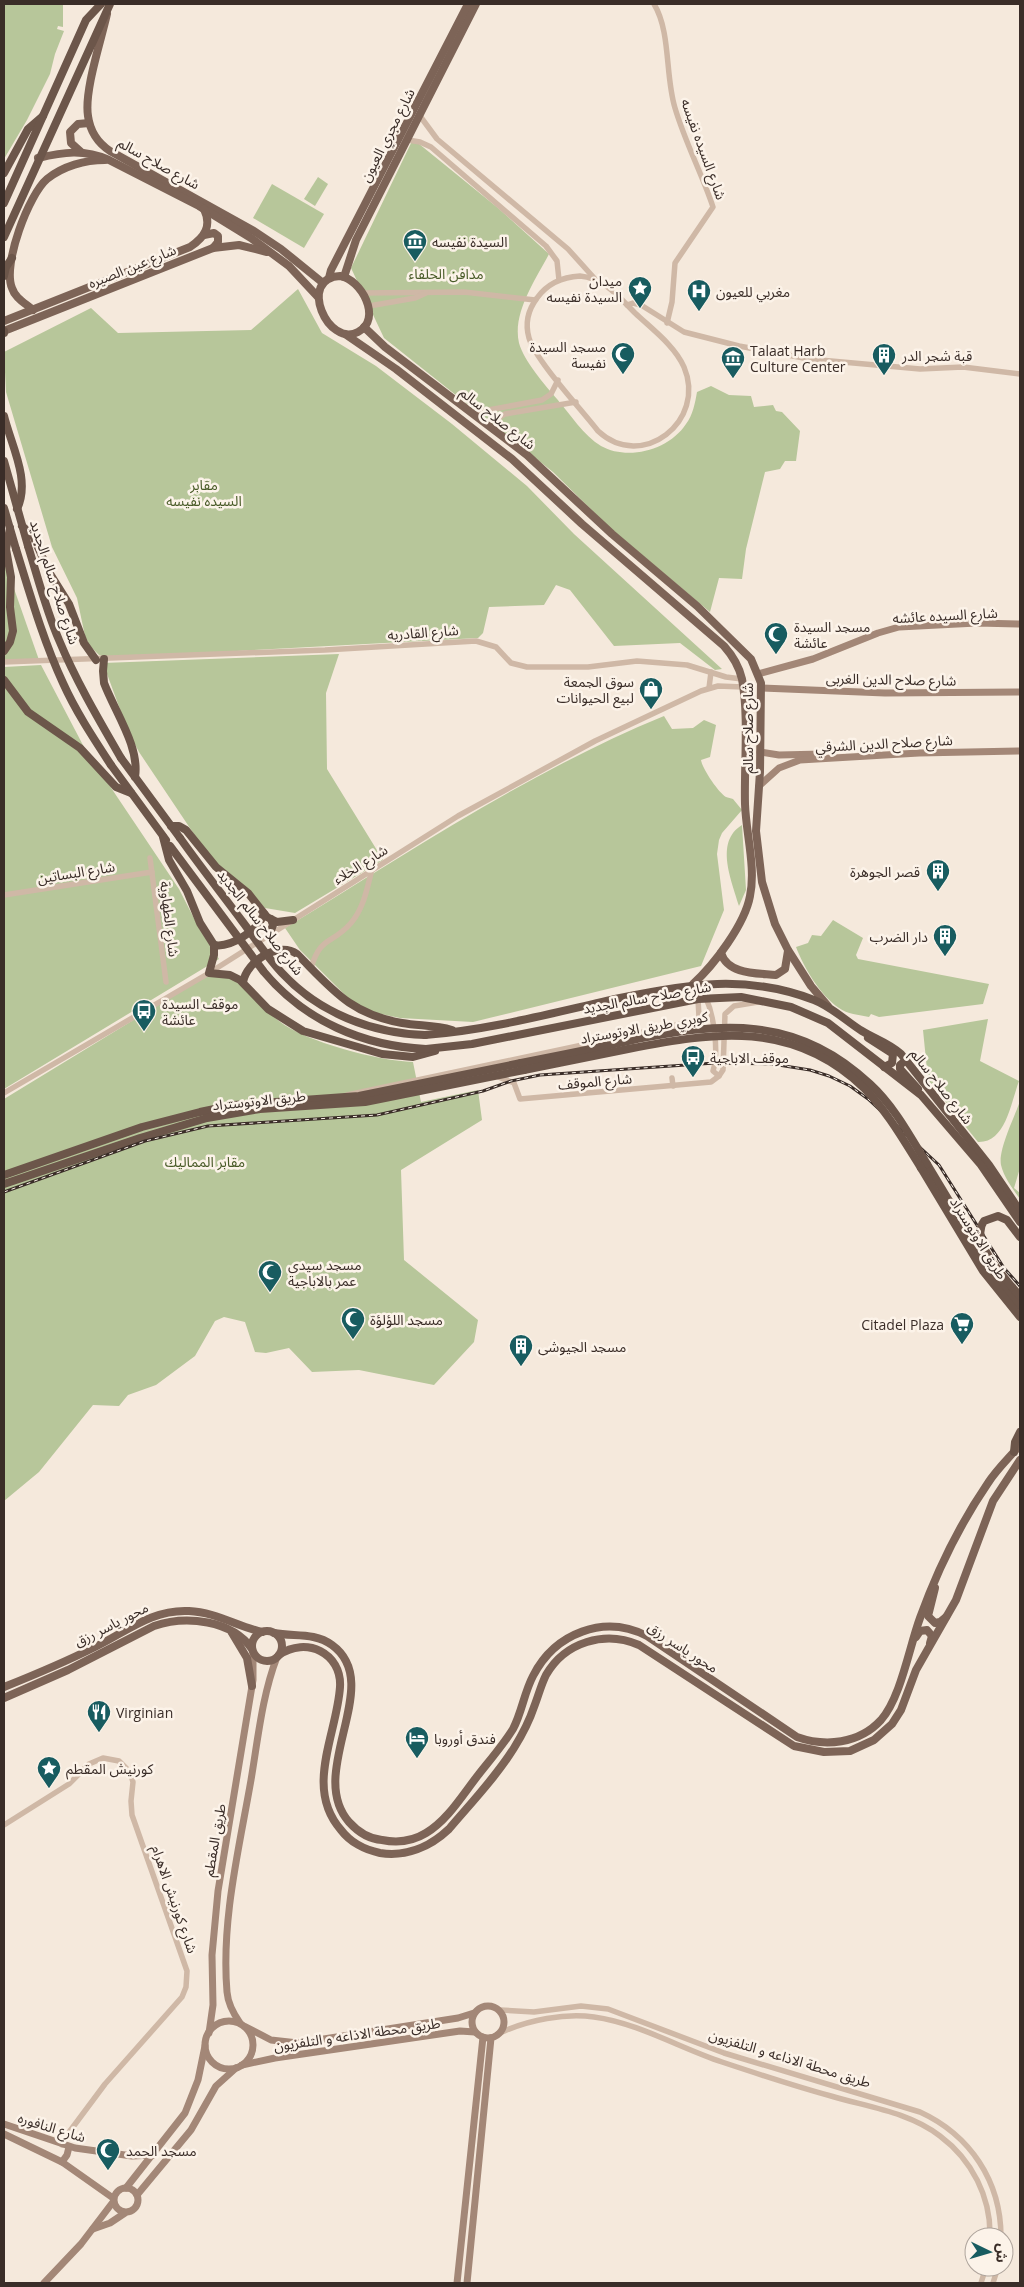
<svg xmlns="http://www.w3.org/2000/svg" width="1024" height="2287" font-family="'Open Sans','Noto Sans Arabic',sans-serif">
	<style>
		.green { fill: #b7c69a }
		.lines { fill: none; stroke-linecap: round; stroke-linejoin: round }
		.tertiary { stroke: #cfb8a6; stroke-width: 5.5 }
		.secondary { stroke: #a38777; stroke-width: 7 }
		.primary { stroke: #7d6457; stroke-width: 8 }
		.trunk { stroke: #6c564a; stroke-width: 8 }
		.rail-casing { stroke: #3a2d28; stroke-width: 3 }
		.rail { stroke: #fcf3e9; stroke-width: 1; stroke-dasharray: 4; stroke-linecap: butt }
		.trunk-bridge { stroke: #6c564a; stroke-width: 8 }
		.labels { text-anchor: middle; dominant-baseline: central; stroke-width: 5; stroke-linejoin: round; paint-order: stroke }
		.street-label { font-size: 14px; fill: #3a2d28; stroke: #fcf3e9 }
		.poi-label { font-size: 14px; fill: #3a2d28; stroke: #fcf3e9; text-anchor: start }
		.park-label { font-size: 14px; fill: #495b28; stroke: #fcf3e9 }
	</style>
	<rect width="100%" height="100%" fill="#f5e9dc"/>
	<g class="green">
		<polygon points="4,4 63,4 63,27 58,26 57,29 64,31 55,54 50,74 27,120 4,159"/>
		<path d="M413,139L498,208L549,254C536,279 512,313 519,343C524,361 545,385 557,399C570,414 584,436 601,446C628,461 669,450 686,424C693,415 695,403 697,392L711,386L729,395L751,396L754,407L773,405L776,411L782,412L800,431L796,461H785L780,469L765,472L746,549L742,579L719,578L710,612L610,528L553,472L384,338L351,268Z"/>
		<polygon points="318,177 328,184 315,206 304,199"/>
		<polygon points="272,184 324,214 304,248 253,218"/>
		<polygon points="298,289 322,333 376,366 452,424 527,486 574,534 722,669 715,670 680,643 614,646 570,590 556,585 544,605 489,607 483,633 478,638 107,658 99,655 89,645 85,636 77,598 52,547 6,392 4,352 91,308 118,333 251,330"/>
		<polygon points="4,560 39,660 4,661"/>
		<polygon points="339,654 326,693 327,769 383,860 295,913 265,908 248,890 210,858 139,752 128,731 103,663"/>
		<polygon points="41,665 85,749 179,889 200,930 219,959 4,1089 4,667"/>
		<path d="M664,716L672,729L693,728L704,720L716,725L710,757L701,760C702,768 718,792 726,797C728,798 731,798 733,799L742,810L722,833L719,840L717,854L724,910L701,966L473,1022L400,1018L372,1012L351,1001L300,950L285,928C408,853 530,771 664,716Z"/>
		<path d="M742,825L746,890L739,906C732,881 714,842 742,825Z"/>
		<path d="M833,920L863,938L856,955L858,959L989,984L983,1004L879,1017L871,1014L869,1017C859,1015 847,1014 839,1008C820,995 804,968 796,947L808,943L812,935L821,936Z"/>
		<path d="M217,969C242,982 257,1004 279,1021C305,1042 380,1061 413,1062L421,1102L478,1090L482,1120L401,1170L404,1260L478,1320L474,1342L434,1385L359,1370L312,1372L289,1348L266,1353L255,1352L245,1322L224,1317L215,1321L195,1356L156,1385L128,1395L119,1406L93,1405L39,1472L4,1501V1099Z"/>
		<path d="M988,1019L980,1061L1019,1081C1011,1102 1006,1143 978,1142L928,1080L923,1030Z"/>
		<path d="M1020,1101V1168L1014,1188L1020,1193V1199C1013,1189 1004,1178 1001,1165C998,1150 1015,1116 1020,1101Z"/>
	</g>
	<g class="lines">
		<g class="tertiary">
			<path d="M654,4C671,32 665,76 675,108C685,142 702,174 713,207L675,263L672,302L667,323"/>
			<polyline points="420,116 437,139 568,249 595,279"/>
			<polyline points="408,140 420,142 431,147 546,246 557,261 559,280"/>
			<path d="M580,276C604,278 619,297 635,313C652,329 675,346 684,367C707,421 642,472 598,431C582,410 536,361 529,338C525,324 528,310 537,298C547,284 563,277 580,276Z"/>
			<polyline points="362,293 464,292 535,300"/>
			<polyline points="627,305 633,303 641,305 684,332 739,346 809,359 920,369 963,367 1020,374"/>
			<polyline points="369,306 415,298 426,293"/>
			<polyline points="474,415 483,411 542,400 551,394 558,380"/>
			<polyline points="493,430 500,417 505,414 576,402"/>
			<polyline points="4,662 325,650 476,641 496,647 511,663 527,667 588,667 637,661 687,665 726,677 742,679"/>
			<polyline points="709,688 711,672"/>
			<polyline points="150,858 166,982"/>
			<polyline points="4,895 152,872"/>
			<path d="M311,968C321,935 332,945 351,923C363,909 367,890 371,873"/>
			<path d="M706,998C714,1016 719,1052 713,1071L719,1076"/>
			<polyline points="496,1076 514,1083 520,1099 711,1082 719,1076 723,1070 725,1014 734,1006 758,1002"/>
			<polyline points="672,1078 673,1086"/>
			<polyline points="4,1093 209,973 458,816 595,741 701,691 718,686 743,687"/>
			<polyline points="347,1095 695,1021 699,1017 698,999"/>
			<polyline points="4,1825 69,1784 89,1764 103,1758 119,1761 130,1772 133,1782 131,1801 132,1815 187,1971 186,1987 182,1997 105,2084 67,2135 62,2145"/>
			<path d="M500,2010L534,2012L581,2006L608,2009L724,2053L920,2112C970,2135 1001,2181 1001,2237"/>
			<path d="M502,2032C529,2020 564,2013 594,2017C638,2023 680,2048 722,2062C758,2074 794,2086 831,2096C868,2107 909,2112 940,2136C972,2160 991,2197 990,2237"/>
			<polyline points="981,2283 986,2267"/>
			<polyline points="993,2283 998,2267"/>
		</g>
		<g class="secondary">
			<polyline points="758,674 813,659 878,633 899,627 977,623 1020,624"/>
			<polyline points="761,688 885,693 1020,692"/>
			<polyline points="760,752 779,755 823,754"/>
			<polyline points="759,786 779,768 800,760 919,753 1020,751"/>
			<circle cx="488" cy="2022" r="16"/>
			<circle cx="229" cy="2045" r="24"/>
			<path d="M240,2023C233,2013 228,2004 227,1992C221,1921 239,1849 251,1780C258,1739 262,1696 277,1657"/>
			<polyline points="246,2027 271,2040 298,2043 458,2018 474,2013"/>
			<polyline points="209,2033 213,2005 212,1955 218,1891 253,1680 253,1652"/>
			<polyline points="242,2065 275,2058 460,2031 475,2032"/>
			<polyline points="4,2124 75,2148 132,2156 153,2155"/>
			<polyline points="4,2134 62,2162 113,2198"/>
			<polyline points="62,2162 67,2155 69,2147"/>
			<circle cx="126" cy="2200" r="12"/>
			<polyline points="126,2188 185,2113 198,2080 205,2046"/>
			<polyline points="137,2195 191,2130 216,2086 236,2068"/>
			<polyline points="93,2229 110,2223 125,2213"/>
			<polyline points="44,2283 81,2244 113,2202"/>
			<polyline points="457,2283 483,2037"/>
			<polyline points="467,2283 491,2038"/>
		</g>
		<g class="primary">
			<path d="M107,14C101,41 84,91 88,116C90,131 98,143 110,151L254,231L281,249L323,283"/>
			<polyline points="81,152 71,143 70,132 78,124 89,123"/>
			<path d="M38,158C63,152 84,149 109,160L199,206L251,238L289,266L318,297"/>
			<polyline points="204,235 214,233 218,236 218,242 213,248"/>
			<path d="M340,276C361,279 383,319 358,332C328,348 297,278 340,276Z"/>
			<polyline points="344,277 356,240 476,4"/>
			<polyline points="329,278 331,270 468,4"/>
			<path d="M33,310C25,303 15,298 12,288C2,265 29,194 47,179C63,166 85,160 105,160"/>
			<path d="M4,321L190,247C205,237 212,226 204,209"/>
			<polyline points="364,327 385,347 527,455 612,534 697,606 751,659 761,683 760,772 756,831 762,882 775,924 788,950 811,986 828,1006"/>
			<polyline points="4,331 213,248 239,245 267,252"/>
			<path d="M345,334L396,369L512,459L582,524L724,646C732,655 739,666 742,679C749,715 744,766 745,804C746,834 756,867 750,896C745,924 714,965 693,984"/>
			<path d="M721,953C728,975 758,973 776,975L785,969L788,951"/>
			<polyline points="935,1588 928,1616 935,1623 940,1622 946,1617"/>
			<circle cx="267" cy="1646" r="15"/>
			<polyline points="232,1633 247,1658 252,1686"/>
			<path d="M274,1633C294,1637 314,1632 332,1645C386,1684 305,1772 349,1822C358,1832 369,1839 382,1840C397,1843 413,1841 426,1833C448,1820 463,1794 479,1774C490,1760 503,1745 513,1729C522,1712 524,1693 533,1676C555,1633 604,1614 647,1636L797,1737C825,1747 859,1744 881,1720C901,1697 909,1648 920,1618C937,1571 960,1524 988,1483C997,1469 1009,1458 1020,1445"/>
			<polyline points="916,1637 920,1631 927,1630 932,1636 930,1643"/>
			<path d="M279,1655C306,1636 342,1653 340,1687C337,1734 304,1788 341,1830C350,1842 365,1850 380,1853C406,1857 430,1847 449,1829C471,1803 496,1777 514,1748C522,1735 529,1722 534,1707C538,1697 541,1685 546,1675C565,1642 605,1630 639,1645L794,1746L824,1752L850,1751L874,1740L892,1724L901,1710L916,1670L956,1600L993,1501L1020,1460"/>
			<path d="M4,1687C34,1675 65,1662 95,1647C126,1632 152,1609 189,1611C215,1612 237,1626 262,1632"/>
			<path d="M4,1698L68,1670L154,1626C186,1615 232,1620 252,1649"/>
		</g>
		<g class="trunk">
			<polyline points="4,173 28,129 43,116"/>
			<polyline points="4,203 86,20 101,4"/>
			<polyline points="4,237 110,4"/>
			<polyline points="4,276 6,267 12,258"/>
			<polyline points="4,333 4,331"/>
			<path d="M4,416C11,445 31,480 17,509"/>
			<polyline points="4,461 28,546"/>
			<polyline points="4,508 16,549"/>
			<polyline points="22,526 33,536 49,572 69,604 84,643 96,660"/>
			<polyline points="4,651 10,642 13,631 10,607 11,577 6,549 10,528"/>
			<path d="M104,659L103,671L104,683C115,712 140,747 135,777"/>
			<polyline points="4,680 28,712 80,748 116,787 131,793"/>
			<polyline points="121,758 180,838"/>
			<polyline points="111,765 166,840"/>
			<polyline points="171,826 179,826 186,830 216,867 248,893 267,917 277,922 293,920"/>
			<polyline points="163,837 169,860 187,891 200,923 214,945 214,955 209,973 230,975 240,980 268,1009 303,1031 382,1054 413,1057 435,1051"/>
			<polyline points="270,933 273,925 271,919"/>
			<path d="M214,945C231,948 258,930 264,914"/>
			<path d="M243,982C247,961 278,941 297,954C332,989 350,1014 402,1023C419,1026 435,1025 452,1030"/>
			<path d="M425,1035C491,1030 556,1012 620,998C688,984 747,974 814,1000C832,1007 846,1021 862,1031C875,1039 889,1043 901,1054L989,1165L1020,1211"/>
			<polyline points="868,1038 893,1054 892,1063 884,1067"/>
			<polyline points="426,1049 472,1044 698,999 741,997 791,1007 828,1023 921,1095 981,1165 1020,1222"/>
			<polyline points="906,1060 900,1065 900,1069 918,1089"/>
			<polyline points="927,1164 989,1267 1020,1306"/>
			<polyline points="921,1168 983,1271 1020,1317"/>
			<polyline points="4,1175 142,1127 200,1112 234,1105 359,1096 521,1063"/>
			<polyline points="4,1184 140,1138 207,1118 260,1109 365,1102 524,1070"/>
			<polyline points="1012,1287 1020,1296"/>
			<polyline points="1014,1452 1015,1442 1020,1432"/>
		</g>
		<g class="rail-casing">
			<polyline id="rail" points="4,1192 145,1141 208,1126 377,1115 483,1091 511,1081 540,1075 715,1063 772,1064 810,1070 829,1076 850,1086 868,1099 939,1165 1004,1268 1020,1286"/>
		</g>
		<use href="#rail" class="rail"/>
		<g class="trunk-bridge">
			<path d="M28,546C38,578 46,610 59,640C76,681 99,720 121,758"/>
			<path d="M16,549C30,594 43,640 63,683C76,712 94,739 111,765"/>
			<path d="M180,838C200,866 221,893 242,921C255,938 267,957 282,973C319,1013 371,1033 425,1035"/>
			<path d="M170,846L264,972C305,1021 363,1046 426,1049"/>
			<path d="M521,1063C557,1056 593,1049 628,1041C720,1022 796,1014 870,1084C894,1106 910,1136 927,1164"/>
			<path d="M524,1070C559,1063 593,1056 628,1049C715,1032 793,1020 864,1088C887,1111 904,1141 921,1168"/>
			<path d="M1012,1287C1000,1272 970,1240 984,1221L998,1216L1007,1220L1020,1237"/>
		</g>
	</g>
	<defs>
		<g id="museum-pin" transform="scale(1.25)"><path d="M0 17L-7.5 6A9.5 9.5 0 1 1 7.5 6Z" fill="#185c60" stroke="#fcf3e9"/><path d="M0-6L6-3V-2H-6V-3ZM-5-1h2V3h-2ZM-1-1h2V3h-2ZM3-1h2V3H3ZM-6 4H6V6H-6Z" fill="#fff"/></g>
		<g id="sight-pin" transform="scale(1.25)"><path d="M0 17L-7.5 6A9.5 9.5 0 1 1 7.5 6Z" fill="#185c60" stroke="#fcf3e9"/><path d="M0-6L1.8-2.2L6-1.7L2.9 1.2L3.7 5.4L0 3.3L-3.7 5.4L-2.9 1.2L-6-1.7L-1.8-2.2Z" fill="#fff"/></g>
		<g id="hospital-pin" transform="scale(1.25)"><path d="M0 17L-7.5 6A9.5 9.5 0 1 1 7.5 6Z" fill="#185c60" stroke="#fcf3e9"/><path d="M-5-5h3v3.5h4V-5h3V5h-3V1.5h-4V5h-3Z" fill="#fff"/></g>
		<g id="mosque-pin" transform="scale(1.25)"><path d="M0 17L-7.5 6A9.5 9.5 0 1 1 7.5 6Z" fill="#185c60" stroke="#fcf3e9"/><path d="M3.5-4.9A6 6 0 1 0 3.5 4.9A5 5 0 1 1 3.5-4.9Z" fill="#fff"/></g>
		<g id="building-pin" transform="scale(1.25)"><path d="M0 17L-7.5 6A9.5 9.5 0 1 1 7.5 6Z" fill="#185c60" stroke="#fcf3e9"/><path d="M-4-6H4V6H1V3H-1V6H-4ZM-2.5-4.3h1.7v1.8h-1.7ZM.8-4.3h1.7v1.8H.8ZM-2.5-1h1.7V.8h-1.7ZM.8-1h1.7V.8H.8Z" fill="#fff"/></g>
		<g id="shop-pin" transform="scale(1.25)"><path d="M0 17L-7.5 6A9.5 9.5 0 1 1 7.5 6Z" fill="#185c60" stroke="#fcf3e9"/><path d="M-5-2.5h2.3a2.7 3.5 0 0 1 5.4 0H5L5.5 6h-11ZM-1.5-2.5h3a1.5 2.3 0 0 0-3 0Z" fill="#fff"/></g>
		<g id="bus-pin" transform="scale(1.25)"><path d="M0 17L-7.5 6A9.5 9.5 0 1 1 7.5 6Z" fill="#185c60" stroke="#fcf3e9"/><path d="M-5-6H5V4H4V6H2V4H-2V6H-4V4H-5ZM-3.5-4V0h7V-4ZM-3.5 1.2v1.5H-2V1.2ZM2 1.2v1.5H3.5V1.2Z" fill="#fff"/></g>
		<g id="supermarket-pin" transform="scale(1.25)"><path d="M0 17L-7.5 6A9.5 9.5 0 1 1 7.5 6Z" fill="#185c60" stroke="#fcf3e9"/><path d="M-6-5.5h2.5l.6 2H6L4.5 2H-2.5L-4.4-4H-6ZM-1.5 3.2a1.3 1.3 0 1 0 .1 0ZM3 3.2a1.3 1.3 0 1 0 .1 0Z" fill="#fff"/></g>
		<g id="restaurant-pin" transform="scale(1.25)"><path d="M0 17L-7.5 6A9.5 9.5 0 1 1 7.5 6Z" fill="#185c60" stroke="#fcf3e9"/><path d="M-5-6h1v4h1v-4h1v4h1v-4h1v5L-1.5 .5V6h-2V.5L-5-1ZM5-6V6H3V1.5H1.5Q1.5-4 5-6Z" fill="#fff"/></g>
		<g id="hotel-pin" transform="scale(1.25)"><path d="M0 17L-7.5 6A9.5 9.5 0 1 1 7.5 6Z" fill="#185c60" stroke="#fcf3e9"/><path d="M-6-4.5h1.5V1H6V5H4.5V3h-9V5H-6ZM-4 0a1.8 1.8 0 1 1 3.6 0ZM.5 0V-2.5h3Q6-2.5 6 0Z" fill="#fff"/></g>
	</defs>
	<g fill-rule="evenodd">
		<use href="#museum-pin" x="415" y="241"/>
		<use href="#sight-pin" x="640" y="288"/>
		<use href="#hospital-pin" x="699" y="291"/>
		<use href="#mosque-pin" x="623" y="354"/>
		<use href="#building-pin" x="884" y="355"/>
		<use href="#museum-pin" x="733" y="358"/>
		<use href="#mosque-pin" x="776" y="634"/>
		<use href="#shop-pin" x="651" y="689"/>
		<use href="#building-pin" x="938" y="871"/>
		<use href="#building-pin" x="945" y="936"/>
		<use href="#bus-pin" x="144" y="1011"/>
		<use href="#bus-pin" x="693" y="1057"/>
		<use href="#mosque-pin" x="270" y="1272"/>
		<use href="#mosque-pin" x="353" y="1319"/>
		<use href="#supermarket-pin" x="962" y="1324"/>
		<use href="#building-pin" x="521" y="1346"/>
		<use href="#restaurant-pin" x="99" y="1712"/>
		<use href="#hotel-pin" x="417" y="1738"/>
		<use href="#sight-pin" x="49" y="1768"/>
		<use href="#mosque-pin" x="108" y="2150"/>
	</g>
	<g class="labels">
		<g class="street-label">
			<text transform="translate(387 135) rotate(-63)">شارع مجري العيون</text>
			<text transform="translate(704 149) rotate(70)">شارع السيده نفيسه</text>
			<text transform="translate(159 163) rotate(29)">شارع صلاح سالم</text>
			<text transform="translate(132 266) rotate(-22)">شارع عين الصيره</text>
			<text transform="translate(498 418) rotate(38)">شارع صلاح سالم</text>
			<text transform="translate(55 582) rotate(72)">شارع صلاح سالم الجديد</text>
			<text transform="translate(945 615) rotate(-3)">شارع السيده عائشه</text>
			<text transform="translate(423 632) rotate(-4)">شارع القادريه</text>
			<text transform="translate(891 679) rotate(1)">شارع صلاح الدين الغربى</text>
			<text transform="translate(747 728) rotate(-90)">شارع صلاح سالم</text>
			<text transform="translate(884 743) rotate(-3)">شارع صلاح الدين الشرقي</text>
			<text transform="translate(360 864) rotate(-32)">شارع الخلاء</text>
			<text transform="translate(76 872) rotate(-9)">شارع البساتين</text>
			<text transform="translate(170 919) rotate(83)">شارع الطهاوية</text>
			<text transform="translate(261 922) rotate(52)">شارع صلاح سالم الجديد</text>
			<text transform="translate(647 997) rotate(-10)">شارع صلاح سالم الجديد</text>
			<text transform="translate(644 1027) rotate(-10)">كوبري طريق الاوتوستراد</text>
			<text transform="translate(595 1081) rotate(-5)">شارع الموقف</text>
			<text transform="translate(942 1086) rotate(52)">شارع صلاح سالم</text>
			<text transform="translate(259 1100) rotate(-6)">طريق الاوتوستراد</text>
			<text transform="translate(979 1238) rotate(58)">طريق الاوتوستراد</text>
			<text transform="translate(111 1624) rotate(-27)">محور ياسر رزق</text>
			<text transform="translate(683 1647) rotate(33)">محور ياسر رزق</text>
			<text transform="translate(214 1840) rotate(-80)">طريق المقطم</text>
			<text transform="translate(175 1899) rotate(71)">شارع كورنيش الاهرام</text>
			<text transform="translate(357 2034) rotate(-8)">طريق محطة الاذاعه و التلفزيون</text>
			<text transform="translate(790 2058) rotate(17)">طريق محطة الاذاعه و التلفزيون</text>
			<text transform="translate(52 2127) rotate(17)">شارع النافوره</text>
		</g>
		<g class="poi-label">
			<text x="432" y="241">السيدة نفيسه</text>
			<text x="622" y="280" text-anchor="end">ميدان<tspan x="622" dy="16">السيدة نفيسه</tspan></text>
			<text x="716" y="291">مغربي للعيون</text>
			<text x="606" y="346" text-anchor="end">مسجد السيدة<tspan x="606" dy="16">نفيسة</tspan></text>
			<text x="750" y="350">Talaat Harb<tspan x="750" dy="16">Culture Center</tspan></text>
			<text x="902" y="355">قبة شجر الدر</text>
			<text x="794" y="626">مسجد السيدة<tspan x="794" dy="16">عائشة</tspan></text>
			<text x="634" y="681" text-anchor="end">سوق الجمعة<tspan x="634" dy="16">لبيع الحيوانات</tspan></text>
			<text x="920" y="871" text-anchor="end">قصر الجوهرة</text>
			<text x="928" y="936" text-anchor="end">دار الضرب</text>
			<text x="162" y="1003">موقف السيدة<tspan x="162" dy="16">عائشة</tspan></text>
			<text x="710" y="1057">موقف الاباجية</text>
			<text x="288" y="1264">مسجد سيدى<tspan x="288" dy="16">عمر بالاباجية</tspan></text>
			<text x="370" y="1319">مسجد اللؤلؤة</text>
			<text x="944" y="1324" text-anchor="end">Citadel Plaza</text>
			<text x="538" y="1346">مسجد الجيوشى</text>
			<text x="116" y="1712">Virginian</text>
			<text x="434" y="1738">فندق أوروبا</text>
			<text x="66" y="1768">كورنيش المقطم</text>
			<text x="126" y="2150">مسجد الحمد</text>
		</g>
		<g class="park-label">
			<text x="446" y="273">مدافن الحلفاء</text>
			<text x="204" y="484">مقابر<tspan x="204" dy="16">السيده نفيسه</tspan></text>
			<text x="205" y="1161">مقابر المماليك</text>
		</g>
	</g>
	<rect width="1024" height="2287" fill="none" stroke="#3a2d28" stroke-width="10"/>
	<g transform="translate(989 2252) rotate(95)"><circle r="24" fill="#fcf3e9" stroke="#aea49c"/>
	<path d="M0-4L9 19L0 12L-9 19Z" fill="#185c60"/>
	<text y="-8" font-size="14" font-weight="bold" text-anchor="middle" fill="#3a2d28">ش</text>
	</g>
</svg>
